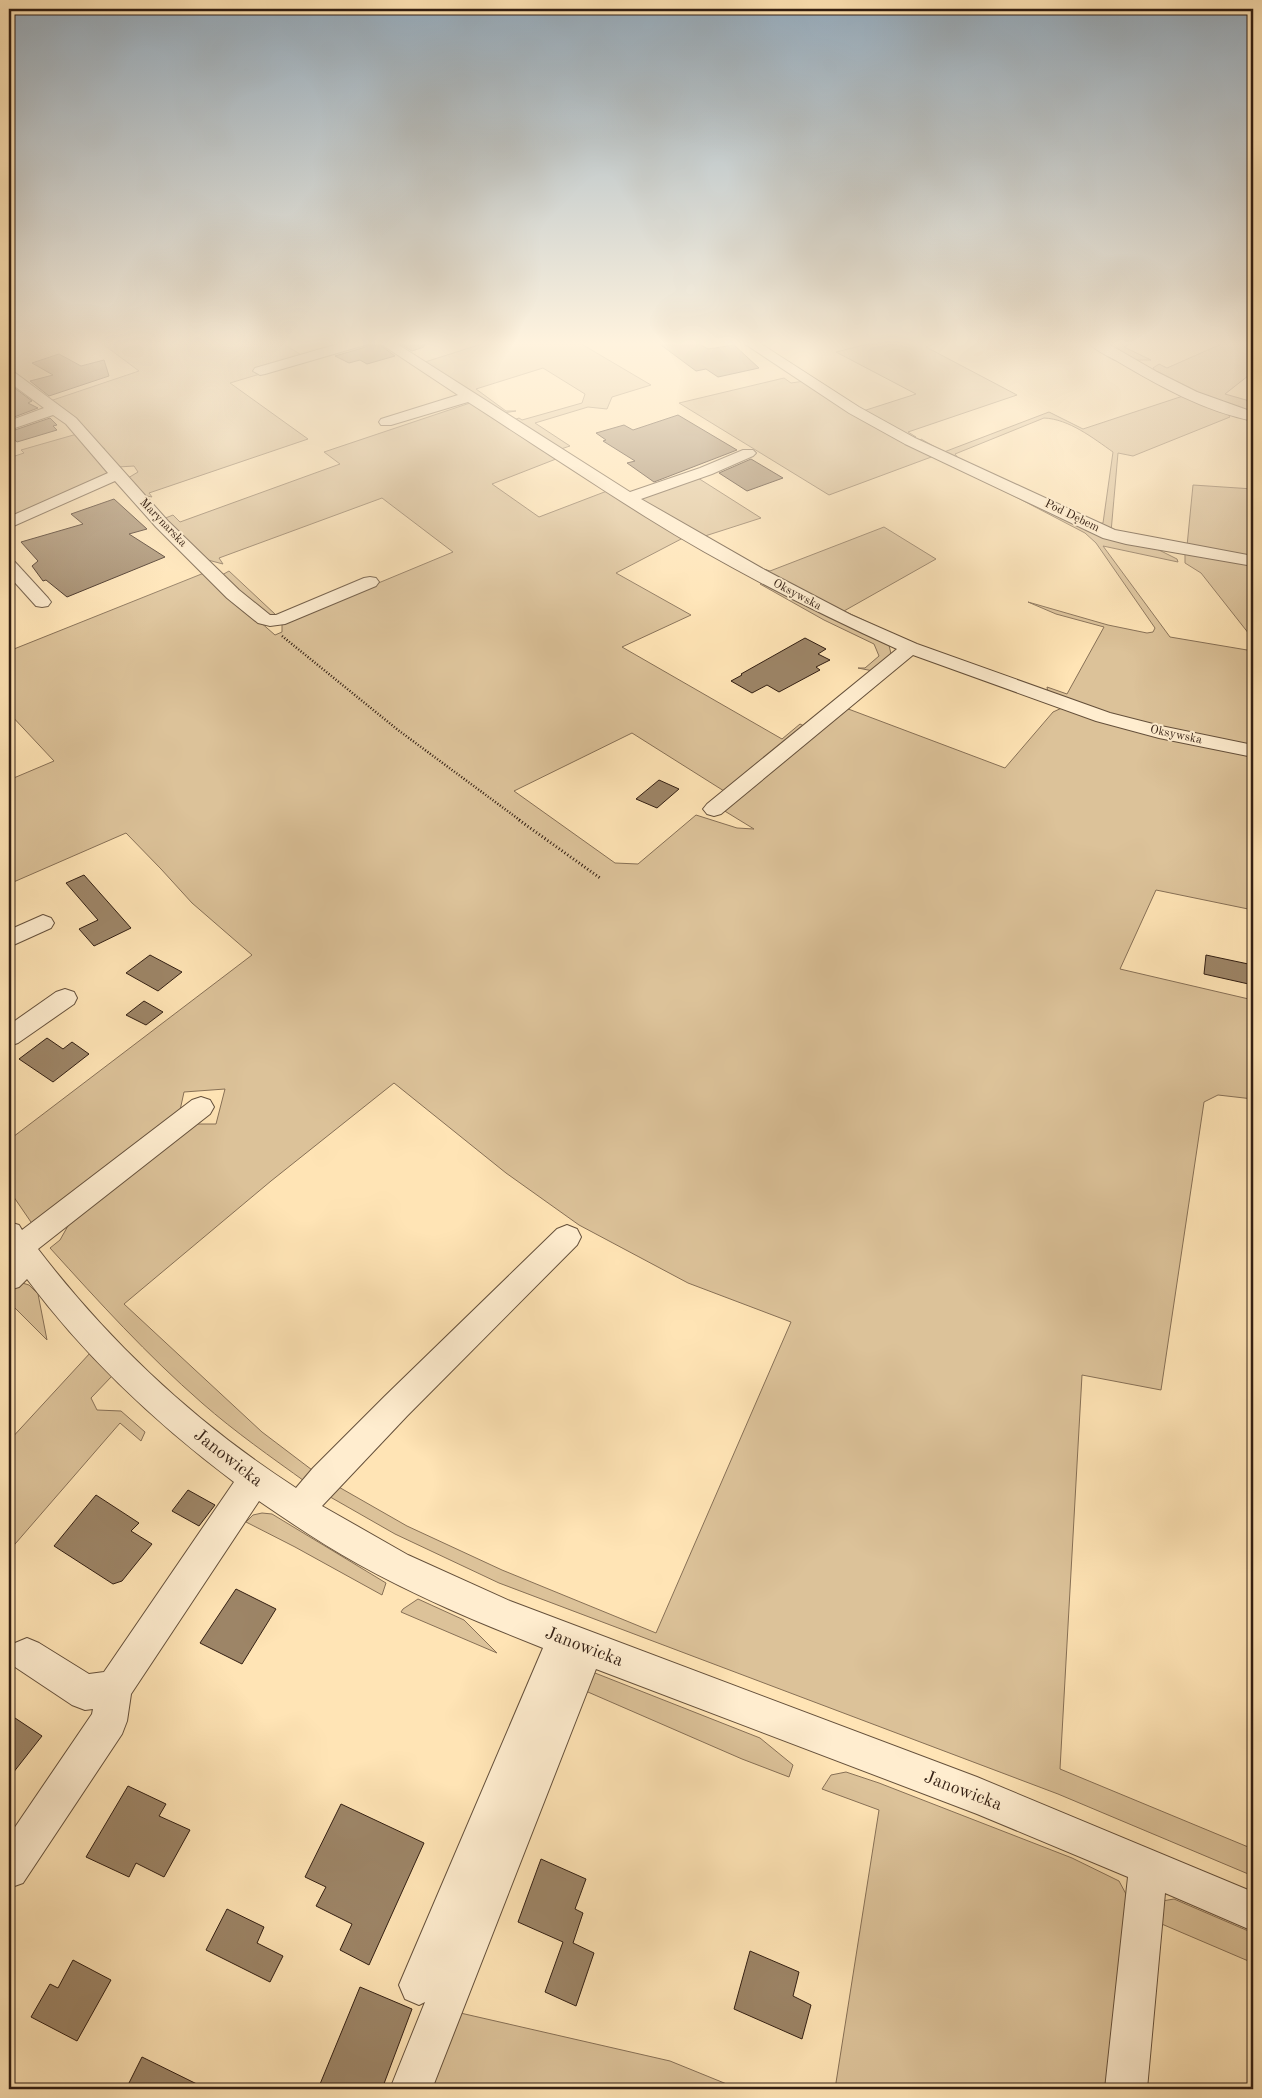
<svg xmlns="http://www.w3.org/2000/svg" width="1262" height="2098" font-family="'Old Standard TT',serif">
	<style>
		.green { fill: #dcc299; stroke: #877056 }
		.building { fill: #9d8567; stroke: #321e12 }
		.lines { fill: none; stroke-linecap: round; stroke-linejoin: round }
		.minor-casing { stroke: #65503b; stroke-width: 2 }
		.path-far1 { stroke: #321e12; stroke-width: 2.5; stroke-dasharray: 1 2; stroke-linecap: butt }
		.path { stroke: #321e12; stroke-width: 3; stroke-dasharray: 1 2.5; stroke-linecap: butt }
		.minor { fill: #ffedcf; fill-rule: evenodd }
		.labels { text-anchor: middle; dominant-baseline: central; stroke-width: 4; stroke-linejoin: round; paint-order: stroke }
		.far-street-label { font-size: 12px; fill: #321e12; stroke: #ffedcf }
		.near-street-label { font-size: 18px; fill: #321e12; stroke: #ffedcf }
	</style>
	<rect width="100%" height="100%" fill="#ffe4b5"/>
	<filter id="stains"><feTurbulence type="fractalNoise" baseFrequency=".004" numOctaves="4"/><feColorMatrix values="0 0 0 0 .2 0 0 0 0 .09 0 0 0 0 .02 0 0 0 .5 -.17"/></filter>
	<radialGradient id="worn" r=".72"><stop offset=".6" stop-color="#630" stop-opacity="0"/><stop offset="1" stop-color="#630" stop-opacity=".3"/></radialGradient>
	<g class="green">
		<polygon points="100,342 280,342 303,356 355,342 256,370 260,374 230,383 308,439 149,493 152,497 142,495 128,478 138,472 134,466 118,467 103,451 105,449 96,443 50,401 139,371"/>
		<polygon points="488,342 578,342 651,385 612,397 607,409 588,407 535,423 570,446 558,450 514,420 519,418 522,420 582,403 585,394 543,368 476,389 506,411 516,411 503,413 425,362"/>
		<polygon points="876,342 941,342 926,347 1017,395 908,432 916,437 913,437 863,411 916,394 836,352"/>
		<polygon points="1099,342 1135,342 1124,347 1151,360 1135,360"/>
		<polygon points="1226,342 1253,342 1253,372 1225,394 1253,402 1253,415 1224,406 1155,371 1153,368 1159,364 1167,368"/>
		<polygon points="784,378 791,383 805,381 934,456 829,495 679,403"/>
		<path d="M1189,394L1231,412L1228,414L1230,417L1133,456L1118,453L1111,532L1093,524L1103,523L1113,452C1093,438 1069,419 1044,418L955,454L958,458L1033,494L951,458L919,441L921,439L944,452L1049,412L1083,429Z"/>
		<path d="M470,403L556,459L492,484L539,517L607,491L685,537L616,573L691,615L622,647L782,739L800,724L806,727L724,791L632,733L514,791L615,863L638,864L696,815L737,828L754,829L723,810L843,707L1005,768L1053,712L1064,707L1160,736L1253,755V910L1156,890L1120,969L1253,1000V1099L1218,1095L1204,1102L1161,1390L1082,1375L1060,1769L1253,1849V1876L1058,1794L499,1583L395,1534L325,1494L330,1482L407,1526L502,1570L656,1633L791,1322L688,1283L579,1225L506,1173L394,1083L271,1181L124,1304L262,1432L320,1476L307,1483C271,1457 235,1432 202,1403C147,1355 99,1302 50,1248L60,1240L73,1217L191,1124H216L225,1089L184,1092L179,1115L33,1225L9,1190V1140L252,955L192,903L161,869L126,833L9,884V780L54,761L9,713V651L204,573L275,635L282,632V623L453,552L382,498L219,558L223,564L208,560L163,519L173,515L180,522L340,464L324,452Z"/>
		<polygon points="77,434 111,472 9,521 9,458 24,453 21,450"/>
		<polygon points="698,478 761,518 705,536 744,558 740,559 637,498"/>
		<polygon points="993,485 1159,550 1177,559 1178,562 1103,546 1170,637 1253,651 1253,748 1161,730 1048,694 1047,687 1067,694 1104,627 1056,614 1028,602 1108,625 1147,633 1153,632 1155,628 1096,543 1085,533"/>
		<polygon points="1193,485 1253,489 1253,559 1187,546"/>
		<polygon points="884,527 936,559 844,611 902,638 898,640 761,572 764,569 770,571"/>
		<polygon points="1187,553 1253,563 1253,639 1201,573 1185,563 1185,555"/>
		<polygon points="229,571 276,615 276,617 266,615 222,575"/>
		<polygon points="766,581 889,645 891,654 873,671 858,668 865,668 879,656 874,644 824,620 760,584"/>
		<polygon points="19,1282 29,1285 38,1294 47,1340 9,1302 9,1285"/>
		<polygon points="91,1352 112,1376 91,1398 97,1410 121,1411 145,1432 141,1441 120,1423 9,1551 9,1441"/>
		<polygon points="262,1513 272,1514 386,1583 382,1595 295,1547 246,1522 253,1515"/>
		<polygon points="418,1599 464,1620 497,1653 401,1612 403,1609"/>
		<polygon points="595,1673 760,1738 793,1765 789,1777 742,1759 581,1689"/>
		<polygon points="846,1772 879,1783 1072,1858 1119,1881 1126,1894 1129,1906 1112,2089 835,2089 879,1810 822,1789 831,1775"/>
		<polygon points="1174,1899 1253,1933 1253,1963 1150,1919 1162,1901"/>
		<polygon points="456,2012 670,2061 739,2089 426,2089"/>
	</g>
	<g class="building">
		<polygon points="369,342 376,342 395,356 367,364 360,360 349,363 335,356 366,347"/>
		<polygon points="397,342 424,342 424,347 412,351"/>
		<polygon points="657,342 696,342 708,349 734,345 759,368 718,377 706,369 696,371"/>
		<polygon points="59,354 81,366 104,360 109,376 49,396 30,381 53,375 32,363"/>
		<polygon points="12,386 32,401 28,403 38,408 9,419 9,387"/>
		<polygon points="678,415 737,450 654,482 627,463 635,461 603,441 606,440 596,433 624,425 633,430"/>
		<polygon points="50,418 57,425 53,426 57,430 17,442 9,435 9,432"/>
		<polygon points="751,459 783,478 747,491 719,473"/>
		<polygon points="114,499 147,529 129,534 165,557 67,597 46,580 43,581 32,566 38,561 21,542 83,524 71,514"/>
		<polygon points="805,638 826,649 818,654 830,660 816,667 820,670 779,692 767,685 752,693 731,681 742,675 741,674"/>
		<polygon points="659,780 679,789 657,808 636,799"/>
		<polygon points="84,875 131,928 94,946 79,929 98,920 66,883"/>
		<polygon points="150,955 182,972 158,991 126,973"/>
		<polygon points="1206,955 1253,965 1253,985 1204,974"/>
		<polygon points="144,1001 163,1012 146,1025 126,1015"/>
		<polygon points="47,1038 63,1049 72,1042 89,1054 53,1082 19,1059"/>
		<polygon points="188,1490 215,1505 199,1526 172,1511"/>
		<polygon points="96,1495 139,1523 131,1531 152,1544 122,1581 113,1584 54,1546"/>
		<polygon points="236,1589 276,1609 242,1664 200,1643"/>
		<polygon points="9,1714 42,1736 9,1778"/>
		<polygon points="128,1786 166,1804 159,1816 190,1830 164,1877 136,1863 129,1877 86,1857"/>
		<polygon points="341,1804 424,1843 369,1965 340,1950 352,1924 316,1906 326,1887 305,1877"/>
		<polygon points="541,1859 586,1879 575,1909 583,1913 573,1943 594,1953 576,2006 545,1992 563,1942 518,1922"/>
		<polygon points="227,1909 264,1927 257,1943 283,1956 270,1982 206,1950"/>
		<polygon points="750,1951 799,1972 793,1996 811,2005 802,2039 734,2009"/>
		<polygon points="73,1960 111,1980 77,2041 31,2017 50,1984 58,1988"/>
		<polygon points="360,1987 412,2009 382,2089 318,2089"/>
		<polygon points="142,2057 207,2089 126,2089"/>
	</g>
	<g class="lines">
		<g class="minor-casing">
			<g id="minor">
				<polygon points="345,342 367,342 365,345 265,374 260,375 253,371 255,368"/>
				<path d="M378,342H394L630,492L700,468L743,450H753L756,453L753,456L712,474L641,499L765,570L851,615L917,644L1110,713L1161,726L1253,745V757L1159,738L1096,721L913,655L721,814L714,816L707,814L703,809L707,804L897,649C811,610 726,567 646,517C586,479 527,440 468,402L391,425H381L379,422L381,419L458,395Z"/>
				<polygon points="742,342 758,342 859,407 915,438 1115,530 1253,556 1253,566 1126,544 1103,538 905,444 849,413"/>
				<path d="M1088,342H1105L1157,372L1197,392L1253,412V421C1204,411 1159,386 1117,361C1108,356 1094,350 1088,342Z"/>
				<polygon points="9,371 14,372 76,418 168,521 239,590 270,615 276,615 364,578 370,577 376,578 379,582 376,586 285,624 270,626 258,623 227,598 156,527 115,481 9,528 9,517 108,473 66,424 53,415 9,430 9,421 44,408 9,382"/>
				<polygon points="9,561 15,562 48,598 51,602 48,606 42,607 36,606 9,576"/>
				<polygon points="43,915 51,918 54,923 51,928 9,947 9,930"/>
				<polygon points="65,989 74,992 77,998 74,1004 18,1043 9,1046 9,1025 56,992"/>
				<path d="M201,1097L210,1100L214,1107L210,1114L38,1249C109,1342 197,1424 296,1488L313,1468L385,1396L557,1229L567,1225L577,1229L581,1237L577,1245L407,1416L322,1506L408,1555L510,1601L977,1777L1253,1892V1931L1165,1893L1147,2089H1105L1128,1877L977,1814L596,1669L432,2089H390L425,2002L419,2005L405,1999L399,1985L543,1648C480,1623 417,1597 358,1564C324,1545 291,1523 259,1501L131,1694L127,1721L122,1734L23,1883L9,1888V1836L92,1714L93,1709L85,1710L72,1705L15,1667L10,1655L15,1643L27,1638L39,1643L89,1674L104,1672L234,1482C157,1424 85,1357 27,1279L19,1287L9,1290V1261L12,1258L9,1256V1222L19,1225L22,1230L192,1100Z"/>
			</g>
		</g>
		<polyline class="path-far1" points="282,636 398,730 521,821"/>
		<polyline class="path" points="519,820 600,878"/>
		<use href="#minor" class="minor"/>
	</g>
	<linearGradient id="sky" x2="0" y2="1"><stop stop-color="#95acbe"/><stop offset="0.54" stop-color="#fff3de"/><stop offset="1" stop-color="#fff3de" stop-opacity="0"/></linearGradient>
	<rect width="1262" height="636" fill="url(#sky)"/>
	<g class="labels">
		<g class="far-street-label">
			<text transform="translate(1072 516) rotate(26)">Pod Dębem</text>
			<text transform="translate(163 523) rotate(46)">Marynarska</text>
			<text transform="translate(797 595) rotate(28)">Oksywska</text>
			<text transform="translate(1176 735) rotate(12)">Oksywska</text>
		</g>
		<g class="near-street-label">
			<text transform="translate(228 1458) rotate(38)">Janowicka</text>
			<text transform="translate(584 1647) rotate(21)">Janowicka</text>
			<text transform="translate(963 1791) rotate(21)">Janowicka</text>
		</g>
	</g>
	<rect width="1262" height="2098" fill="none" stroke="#ffe4b5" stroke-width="30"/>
	<rect x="10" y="10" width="1242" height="2078" fill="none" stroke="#321e12" stroke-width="2.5"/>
	<rect x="15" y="15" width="1232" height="2068" fill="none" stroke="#321e12"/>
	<rect width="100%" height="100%" filter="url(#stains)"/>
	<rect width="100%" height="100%" fill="url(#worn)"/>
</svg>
